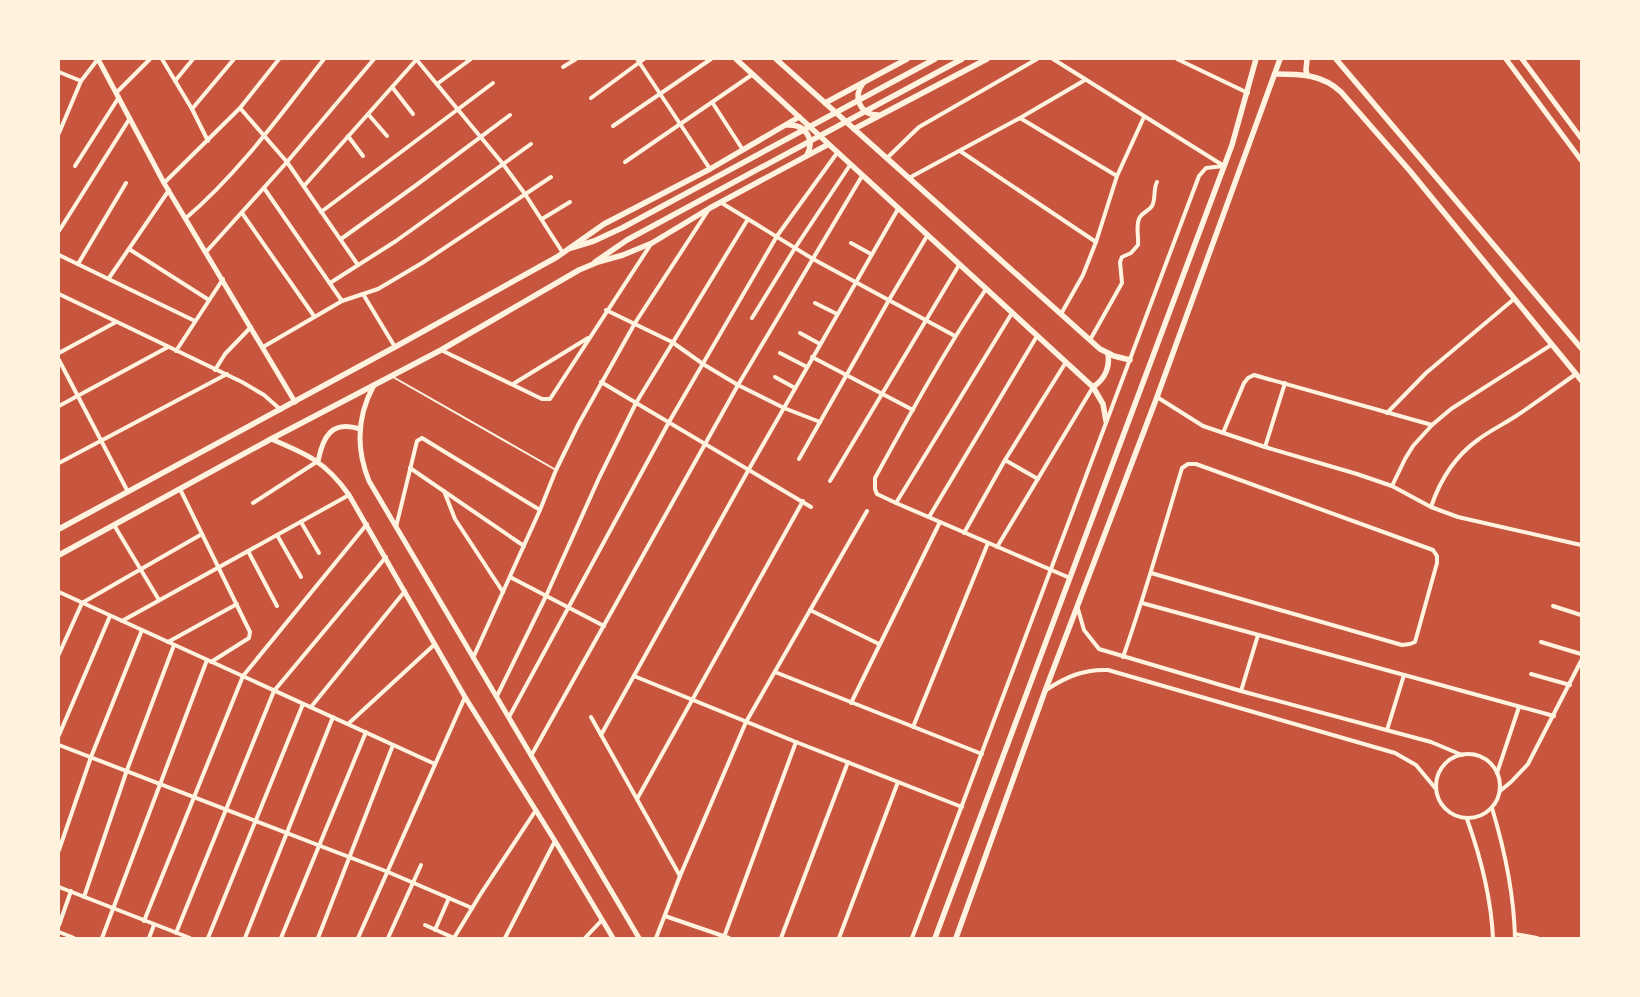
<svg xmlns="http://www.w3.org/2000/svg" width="1640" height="997" font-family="'Libre Baskerville',serif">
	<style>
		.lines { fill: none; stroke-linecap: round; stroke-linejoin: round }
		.service { stroke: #fff3e0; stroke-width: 2 }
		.minor { stroke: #fff3e0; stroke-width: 4 }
		.tertiary { stroke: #fff3e0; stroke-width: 5 }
		.secondary { stroke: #fff3e0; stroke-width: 5.5 }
	</style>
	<rect width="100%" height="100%" fill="#c8553d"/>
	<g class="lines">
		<polyline class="service" points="393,377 556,470"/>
		<g class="minor">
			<polyline points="162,59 192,109 208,141"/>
			<polyline points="416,59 503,164 525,194 563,253"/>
			<polyline points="637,59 710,169"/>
			<polyline points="1053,59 1224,166"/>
			<polyline points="1177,59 1248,93"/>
			<polyline points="563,67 576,59"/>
			<polyline points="59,72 81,81"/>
			<polyline points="175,81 193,59"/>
			<polyline points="437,84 471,59"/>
			<polyline points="392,87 413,114"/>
			<polyline points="116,93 150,59"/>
			<polyline points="591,98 644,59"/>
			<polyline points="712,102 743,150"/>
			<polyline points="240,108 287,162 358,265"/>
			<polyline points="192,109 234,59"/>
			<polyline points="368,114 387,136"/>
			<polyline points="1020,118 1117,176"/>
			<polyline points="613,126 711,59"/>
			<polyline points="59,133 81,81 98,59"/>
			<polyline points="348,136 363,156"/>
			<polyline points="960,151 1096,242"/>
			<polyline points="887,158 919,127 1037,59"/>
			<polyline points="625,162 753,74"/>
			<polyline points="75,166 119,97"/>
			<polyline points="909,178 1020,118 1085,80"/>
			<polyline points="164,183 240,108 279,59"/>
			<polyline points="304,186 417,59"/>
			<polyline points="264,188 342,301"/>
			<polyline points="720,202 813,259 955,336"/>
			<polyline points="321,212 493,83"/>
			<polyline points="242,213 314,316"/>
			<path d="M186,218C239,173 281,114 324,59"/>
			<polyline points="542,219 570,202"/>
			<polyline points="59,231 130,118"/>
			<polyline points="341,239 415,186 510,115"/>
			<polyline points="851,243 871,254"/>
			<polyline points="129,249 209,300"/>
			<polyline points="206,252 287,162 374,59"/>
			<polyline points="59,255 195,321"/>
			<polyline points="78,264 126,183"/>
			<polyline points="109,278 169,190"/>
			<polyline points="330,283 396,241 531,144"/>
			<path d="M986,289C945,350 910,414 875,478V489L877,494L896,503L1070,578"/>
			<polyline points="59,294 242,382 264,395 281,410"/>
			<polyline points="363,294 395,347"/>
			<polyline points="815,303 837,314"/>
			<polyline points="606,310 672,342 703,364 738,385 784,408 820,422"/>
			<polyline points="1061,314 1083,275 1096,242 1117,176 1144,117"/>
			<polyline points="752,318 795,248 850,165"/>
			<polyline points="800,333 820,344"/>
			<path d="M1090,340L1122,283L1120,262L1122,257L1131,253L1138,245C1139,237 1135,224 1140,217C1143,212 1149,211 1152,206C1156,199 1153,189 1157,182"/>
			<polyline points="263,347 342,301 378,289 422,263 551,177"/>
			<polyline points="441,350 542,399 550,399 651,244"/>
			<polyline points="176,351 223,279"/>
			<polyline points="59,353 116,322"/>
			<polyline points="780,353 807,367"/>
			<polyline points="812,357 913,410"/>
			<polyline points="59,360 128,492"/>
			<polyline points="215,370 225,354 251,327"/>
			<polyline points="775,377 795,388"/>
			<polyline points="601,382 811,507"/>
			<polyline points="513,384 588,338"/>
			<polyline points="1157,397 1203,426 1265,447 1357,474 1392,486 1431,507 1458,517 1581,545"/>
			<polyline points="59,406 168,347"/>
			<polyline points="1387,413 1426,373 1514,299"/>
			<polyline points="1223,433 1244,383 1248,378 1254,375 1432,425"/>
			<polyline points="1265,447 1285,383"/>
			<polyline points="799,459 889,300 927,236"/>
			<polyline points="1005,460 1038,479"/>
			<polyline points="59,463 227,374"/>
			<polyline points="410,468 524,546"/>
			<polyline points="830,481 959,265"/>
			<polyline points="1392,486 1405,459 1413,446 1432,425 1451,409 1551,345"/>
			<polyline points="180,489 250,632 249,638 211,662"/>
			<polyline points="444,491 455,519 503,592"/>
			<polyline points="253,503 318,461"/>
			<polyline points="896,503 1012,313"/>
			<path d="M1431,507C1440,480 1455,456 1479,439C1491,430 1504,424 1516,416C1536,403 1556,388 1576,374"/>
			<polyline points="929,517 1037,336"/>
			<polyline points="301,522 319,553"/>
			<polyline points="114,525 159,600"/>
			<polyline points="396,527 417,441 422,438 540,510"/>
			<polyline points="964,533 1005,460 1066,362"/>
			<polyline points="277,535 301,577"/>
			<polyline points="997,547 1093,387"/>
			<polyline points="248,551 277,606"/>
			<polyline points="510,577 604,626"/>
			<polyline points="59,592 435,764"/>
			<polyline points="1142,603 1554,716"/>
			<polyline points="1553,606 1581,615"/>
			<polyline points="1078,609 1084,630 1099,649 1241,691 1431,742 1462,755"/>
			<polyline points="810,610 879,644"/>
			<polyline points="122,621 349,495"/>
			<polyline points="168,642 237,604"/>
			<polyline points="1541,642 1581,654"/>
			<polyline points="59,654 82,603 202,534"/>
			<path d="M1123,657C1145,595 1163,531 1182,468L1188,464H1196L1433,550L1437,556V563L1415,642L1410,644L1402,645L1151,573"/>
			<polyline points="473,658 540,510 556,470 578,425 635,323 709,209"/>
			<polyline points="775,672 982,754"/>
			<polyline points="1531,674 1570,685"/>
			<polyline points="634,676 796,742 962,807"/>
			<path d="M1046,690C1066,677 1083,669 1108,670L1395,753L1416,765L1436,789"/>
			<polyline points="1241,691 1258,635"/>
			<polyline points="497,696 546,596 599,478 636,403 748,219"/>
			<polyline points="851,703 940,522"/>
			<polyline points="311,707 405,591"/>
			<polyline points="509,717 669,422 777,236 837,153"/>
			<polyline points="591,717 680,876"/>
			<polyline points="348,724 435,644"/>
			<polyline points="913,727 988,543"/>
			<polyline points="1387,730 1404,675"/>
			<polyline points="59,735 110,616"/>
			<polyline points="601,735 749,469 898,209"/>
			<polyline points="59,745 388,872 472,908"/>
			<circle cx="1468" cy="786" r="32"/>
			<polyline points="531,756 738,385 862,176"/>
			<polyline points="1497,773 1519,707"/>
			<polyline points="1500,791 1511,782 1528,764 1581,661"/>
			<polyline points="637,799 803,501"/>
			<path d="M1492,808C1505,851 1514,894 1515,938"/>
			<path d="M1467,819C1481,858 1491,897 1493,938"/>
			<polyline points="59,850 91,757 142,630"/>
			<polyline points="59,887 190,938"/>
			<polyline points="84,897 127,770 174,645"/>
			<polyline points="665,916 729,938"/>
			<polyline points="144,921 243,676 367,524"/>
			<polyline points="59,925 71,891"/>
			<polyline points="425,925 454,938"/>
			<polyline points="435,930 449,898"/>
			<polyline points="59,932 74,938"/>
			<polyline points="176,933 274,691 386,557"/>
			<polyline points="1515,934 1537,938"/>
			<polyline points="724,937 796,742"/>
			<polyline points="102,938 207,660"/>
			<polyline points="149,938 154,925"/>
			<polyline points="208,938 303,704"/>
			<polyline points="245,938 333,717"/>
			<polyline points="281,938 366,732"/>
			<polyline points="318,938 393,745"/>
			<polyline points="358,938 465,697"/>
			<polyline points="388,938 421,865"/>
			<polyline points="454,938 480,895 536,810"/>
			<polyline points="505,938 555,841"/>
			<polyline points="585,938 602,920"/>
			<polyline points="656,938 680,876 746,722 867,511"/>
			<polyline points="781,938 848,762"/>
			<polyline points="839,938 898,782"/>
			<polyline points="912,938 1199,176 1206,168 1224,166"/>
		</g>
		<g class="tertiary">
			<polyline points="98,59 164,183 295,402"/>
			<polyline points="1506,59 1581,160"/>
			<polyline points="1522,59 1581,138"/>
			<path d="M374,385C357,416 356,449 369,481L639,938"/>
			<path d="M271,439C307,454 326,462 349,495L465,697L555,841L613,938"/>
			<path d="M318,461C323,437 331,420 360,429"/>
		</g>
		<g class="secondary">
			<polyline points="736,59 1093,387 1103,404 1106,421"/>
			<polyline points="776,59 1100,349 1114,356 1130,360"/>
			<polyline points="1307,59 1306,70 1307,75"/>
			<polyline points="1336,59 1581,348"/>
			<path d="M1275,74C1300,74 1322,74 1341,92L1410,171L1581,380"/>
			<path d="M863,83C852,98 861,115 878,115"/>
			<polyline points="825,103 907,59"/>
			<path d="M788,125C806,124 815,140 807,155"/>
			<polyline points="854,129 987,59"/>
			<polyline points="571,248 594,241 622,228 935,59"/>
			<polyline points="595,262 627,240 962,59"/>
			<path d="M1093,387C1105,379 1110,367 1108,353"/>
			<polyline points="59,529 395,347 557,257 604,224 710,169 799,117"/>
			<polyline points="59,555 271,439 441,350 579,270 598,262 623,255 652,243 710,208 827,145"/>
			<polyline points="935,938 1232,145 1256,59"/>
			<polyline points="956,938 1045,691 1157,397 1280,59"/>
		</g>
	</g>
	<rect width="1640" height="997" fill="none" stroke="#fff3e0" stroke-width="120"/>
</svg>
